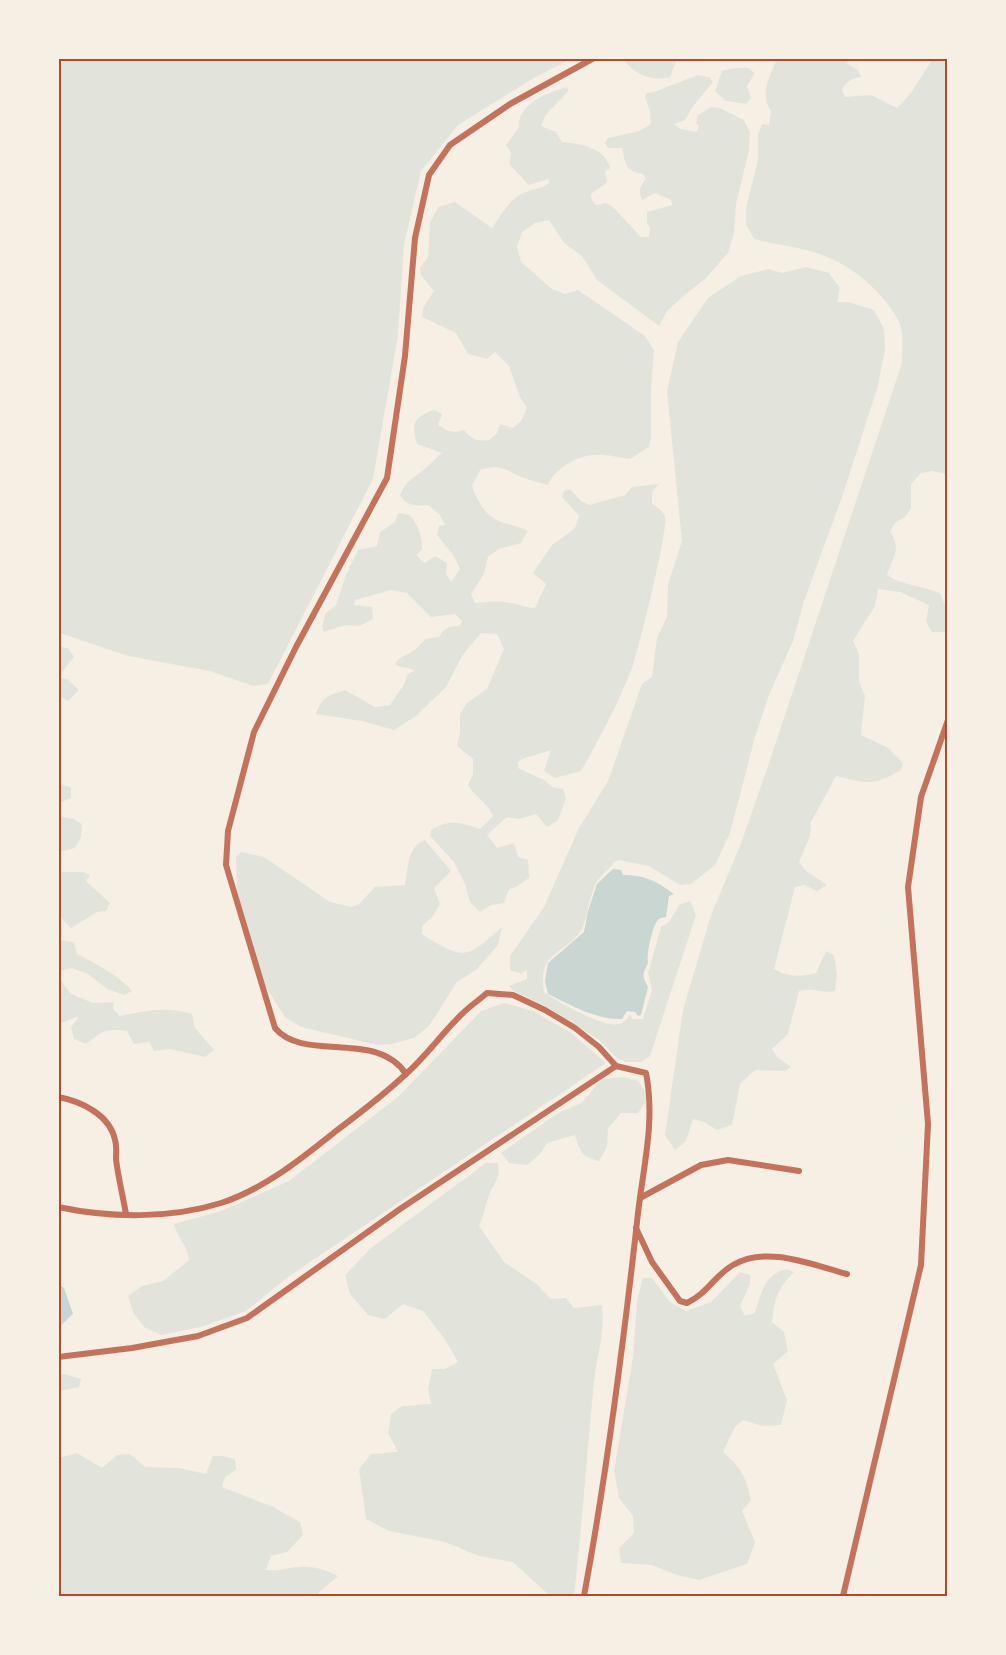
<svg xmlns="http://www.w3.org/2000/svg" width="1006" height="1655" font-family="'Fira Sans Condensed',sans-serif">
	<style>
		.green { fill: #e2e4dc }
		.water { fill: #c9d6d2 }
		.lines { fill: none; stroke-linecap: round; stroke-linejoin: round }
		.minor { stroke: #c5725c; stroke-width: 6 }
		.neatline { fill: none; stroke: #b5482f; stroke-width: 2 }
	</style>
	<rect width="100%" height="100%" fill="#f6efe4"/>
	<g class="green">
		<polygon points="59,58 571,59 534,78 458,125 421,171 404,245 398,335 373,479 268,684 253,686 210,671 128,656 63,634 59,634"/>
		<path d="M624,59H677L670,77C653,82 632,74 624,59Z"/>
		<path d="M777,59H849L847,64L858,70L861,77C852,78 846,81 842,90L845,97L871,95L897,108L911,93L932,60L947,59V507L946,474L933,471L921,473L911,484V508L906,516L895,523L890,531C902,550 893,556 887,575C901,585 923,586 940,593C945,605 952,620 945,632H932L926,622L929,605L900,592L878,589L875,606L853,641L859,654V681L865,696L861,735L888,748L903,763L901,770C873,787 866,783 836,776L811,822L810,836L799,862L805,870L827,885L817,891L804,885L795,887L774,969C789,977 800,977 816,973L826,951L834,955L837,974L835,991C821,994 814,987 799,991L788,1034L772,1049L777,1057L791,1067L785,1071L755,1070L740,1084L732,1125L717,1130L704,1122L693,1119L686,1141L675,1150L665,1135L683,1010L711,915L740,846L767,769L902,363C902,351 904,332 899,322C887,296 854,267 827,257C804,247 778,246 754,239L746,224V208L758,160V135L762,124L769,125L771,111C759,95 770,75 777,59Z"/>
		<polygon points="734,68 748,68 755,73 747,86 751,98 746,104 726,101 715,91 722,71"/>
		<path d="M698,75L709,77L713,82L694,105L685,120L674,124L680,129L697,132L699,126L696,123L698,115L711,107L720,108L744,120L750,132L749,150L736,204L734,233L728,253L706,278L687,293L667,311L659,326L597,280L582,256L564,243L549,220L535,223L522,232L517,247L521,262L552,289L565,294L578,290L645,336L654,350L651,390V437L649,447L630,459C621,458 611,455 602,455C582,453 555,467 548,485C540,483 532,481 524,478C506,471 501,463 480,470L472,486C478,503 486,518 505,523C513,526 521,527 528,531L521,543L499,549L488,557L484,574L471,594L475,603C487,602 498,600 510,603C520,604 525,608 535,608L546,584L533,573L552,545L575,528L579,516L562,497L564,491L570,489L581,501L589,505L625,495L632,487L659,484L652,492V504C657,506 662,511 665,516C669,527 638,652 632,668C618,704 600,738 581,771L555,778L544,771L551,750L522,759L518,762V768L544,780L552,787L563,789L566,798L558,820L547,827L536,814L519,819L507,817L487,835L497,848L514,843L518,857L528,860L529,878L516,887L509,889L504,903L491,905L480,912L470,902L465,884L454,862L430,836L431,830C448,819 462,822 480,829L493,816C487,802 475,797 468,785L473,774V759L457,746L460,733V714L467,703L487,689L504,649L497,634L481,633L462,656L446,687L416,716L394,730L362,721L316,714C322,696 328,696 345,690L375,707L390,705L403,686L408,674L414,671C408,666 401,669 395,664C400,655 407,656 414,650C426,641 422,638 439,637C444,628 449,626 459,626L462,621L455,614L431,617L407,593L391,590L355,600L354,605L372,607L373,619L359,626L345,625L324,632L322,627L325,614L336,605L346,575L358,550L377,546L380,532L395,522L398,513L410,515C419,527 422,535 422,550L416,555L424,563L435,556L447,563L446,574L451,582L460,569L454,556L437,535L439,526L445,525L440,515L428,505C415,506 408,506 400,496C406,479 415,478 427,467C433,462 436,457 442,453L417,444C411,424 413,417 434,410L442,414L438,425C447,431 453,434 464,430C471,439 478,442 489,440L497,433L500,424L513,428L521,421L527,408L520,397L509,366L495,352L487,359L468,354L456,333L422,317L423,308L434,291L421,275L420,268L428,257L430,223L438,207L455,202L492,228C501,216 510,197 526,192C535,188 541,189 549,183L548,179L529,185L509,164L511,153L506,145L519,127C517,104 548,93 566,87L569,90L545,116L541,126L556,132L562,142C580,144 605,147 610,168L605,172L607,182L591,194L592,200L596,205L606,203L613,207L641,237H649L650,229L647,222V212L672,205L671,200L655,193L642,200C638,190 640,186 646,179L643,174C624,171 626,164 622,148H608L605,143L608,138L639,131L651,124L650,112L645,96L647,93L654,92Z"/>
		<path d="M806,267L829,273L840,288L837,302H848L874,310L884,329L885,349L878,386L842,497L804,601L793,641L769,695L755,737L730,833L715,865L691,884L680,885L649,866L619,860L614,862C609,870 600,876 596,883C589,897 587,922 580,932C561,957 538,951 544,992C558,1002 603,1028 619,1024C624,1023 627,1019 630,1015L633,1019H643L652,990L648,973L661,927L669,922L679,905L690,901L696,915L650,1056L641,1062H626L617,1058L599,1040L549,1008L514,991L509,986L527,979V970L521,974L510,970V956L544,907L579,828L608,781L642,684L652,677L657,638L667,617L668,584L682,541L667,391L678,342L708,298L741,276L769,269L782,273Z"/>
		<polygon points="59,647 68,648 74,657 59,676"/>
		<polygon points="59,678 67,679 79,690 68,701 59,696"/>
		<polygon points="59,783 71,788 71,798 59,803"/>
		<polygon points="59,816 73,819 82,824 81,837 75,848 59,852"/>
		<path d="M425,840L451,871L434,888L440,904L433,916L422,926V934C464,961 466,959 502,927L498,945L476,970L457,982L429,1026L414,1038L392,1044L377,1045L301,1027L285,1017L260,978L237,892L236,857L241,852L264,857L330,902L351,907L359,904L375,887L405,885C408,870 407,846 425,840Z"/>
		<polygon points="58,855 61,858 59,872 83,872 90,875 86,881 110,903 106,911 97,912 71,928 59,916"/>
		<path d="M59,940L74,942L77,954C97,964 118,975 132,991L124,995L107,989L88,974L72,968L59,971Z"/>
		<path d="M59,978L71,994L93,1003L114,1002L113,1009L120,1016C145,1011 167,1006 192,1014L195,1028L214,1050L205,1057L170,1049L154,1051L149,1042L134,1044L127,1031C106,1028 102,1031 86,1044L74,1039L71,1027L79,1017C72,1017 65,1024 59,1022Z"/>
		<path d="M504,1003L533,1011L570,1032L606,1063L288,1277L246,1311L201,1327L161,1335L144,1327L133,1312L128,1296L142,1286L163,1281L189,1260C187,1244 178,1239 174,1224L221,1211L289,1181L399,1096L481,1011Z"/>
		<path d="M624,1077L638,1081L645,1091L646,1102L638,1113H621L608,1128L607,1147L599,1161C580,1157 580,1150 575,1135L547,1143L540,1154L527,1165L509,1163L501,1153L558,1113L581,1103L602,1079Z"/>
		<path d="M486,1163H498C501,1180 493,1183 488,1198C485,1208 483,1217 479,1226L504,1262L538,1285L550,1299L566,1298L574,1308L602,1305C605,1333 597,1354 594,1382C587,1453 582,1525 574,1596H550L513,1562L479,1556L445,1542L389,1531L366,1519L359,1469L371,1454L398,1452L388,1433L391,1414L402,1406L431,1404L428,1389L432,1369H445L458,1362L444,1338L423,1311L403,1304L385,1319L368,1315L350,1294L345,1275L371,1248Z"/>
		<path d="M787,1269L794,1272C776,1291 775,1298 772,1322L784,1332L788,1351L773,1364L787,1400L781,1425L762,1426L743,1420L735,1427L723,1452C741,1467 746,1477 751,1500L742,1511L755,1542L747,1564L699,1580L677,1575L652,1565L621,1563L619,1548L634,1533L633,1516L619,1498L614,1471L633,1357L637,1301L643,1278H652L670,1302L686,1311L711,1302L740,1272L750,1275V1284L740,1306L745,1316L755,1313C761,1293 764,1274 787,1269Z"/>
		<polygon points="64,1374 81,1379 79,1387 59,1391 59,1375"/>
		<path d="M77,1453L102,1468L117,1455L130,1454L145,1467L179,1468L206,1474L213,1456H223L235,1459L236,1470L225,1477L222,1487L273,1507L300,1522L303,1535L287,1552L271,1556L266,1570C280,1572 287,1567 300,1567C314,1566 326,1570 338,1576L318,1593L322,1596H59V1458Z"/>
	</g>
	<g class="water">
		<path d="M613,869L621,870L623,875C645,875 656,881 674,894L669,896L666,917C662,918 660,917 657,921C652,928 646,955 648,963C643,975 641,974 648,987L641,1015L638,1016L635,1012L627,1011L622,1019C596,1020 571,1005 548,994L545,981L548,963L584,932L588,911L597,884Z"/>
		<polygon points="58,1283 64,1288 73,1314 59,1327"/>
	</g>
	<g class="lines">
		<g class="minor">
			<path d="M406,1074C377,1029 304,1063 275,1028L226,865L228,831L254,732L296,647L387,478L405,356L415,238L429,175L450,145L510,104L594,58"/>
			<path d="M58,1097C81,1101 110,1115 115,1140C117,1146 116,1153 116,1159C118,1177 123,1196 126,1214"/>
			<polyline points="640,1198 701,1165 728,1160 799,1171"/>
			<path d="M58,1207C110,1218 170,1219 221,1203C264,1189 301,1159 336,1131C360,1113 385,1094 407,1073C427,1055 443,1032 463,1013C470,1006 479,1000 487,993L513,995L545,1010L575,1028L599,1047L616,1066"/>
			<path d="M636,1228L652,1262L680,1301L687,1303C708,1293 715,1275 733,1265C767,1245 812,1265 847,1274"/>
			<path d="M58,1357L132,1348L198,1336L247,1318L400,1209L616,1066L646,1073C656,1123 642,1171 637,1222C623,1347 607,1472 584,1596"/>
			<polyline points="843,1596 921,1265 928,1124 908,887 921,797 948,720"/>
		</g>
	</g>
	<rect width="1006" height="1655" fill="none" stroke="#f6efe4" stroke-width="120"/>
	<rect x="60" y="60" width="886" height="1535" class="neatline"/>
</svg>
